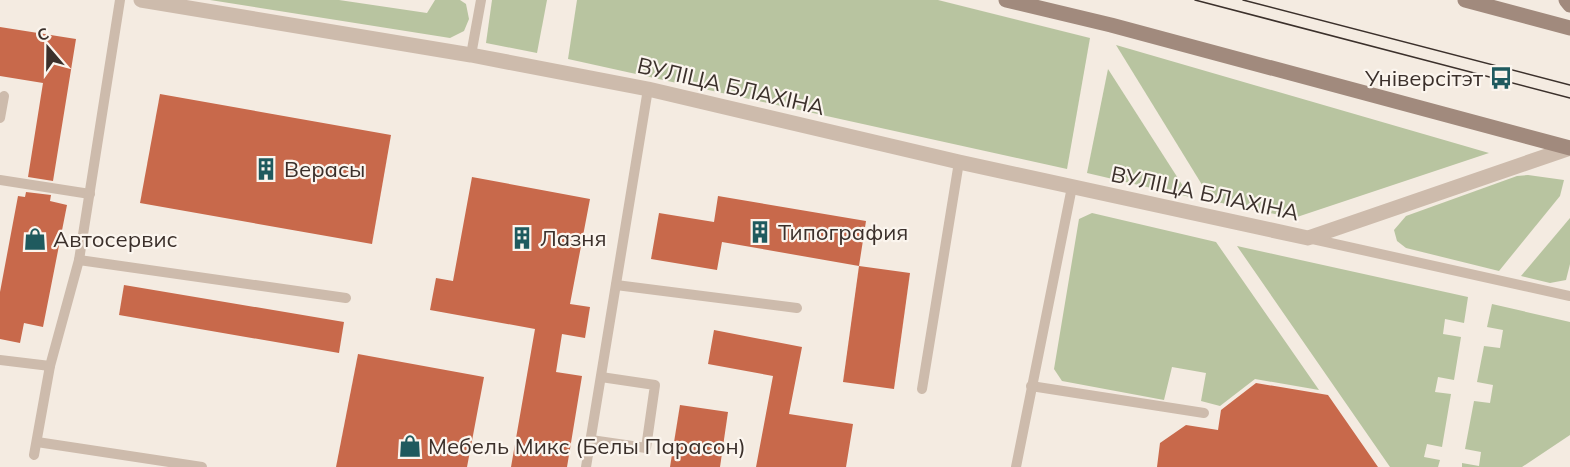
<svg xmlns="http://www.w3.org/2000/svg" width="1570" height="467" font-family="Mulish,sans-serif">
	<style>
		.green { fill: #b8c4a0 }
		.building { fill: #c8694b }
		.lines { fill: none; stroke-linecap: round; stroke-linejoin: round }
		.service { stroke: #cdbbac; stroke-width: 10 }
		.minor { stroke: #cdbbac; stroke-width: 15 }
		.secondary { stroke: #a18a7d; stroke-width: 15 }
		.tram { stroke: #3b302b; stroke-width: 1.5 }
		.labels { text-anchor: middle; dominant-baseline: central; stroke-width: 4.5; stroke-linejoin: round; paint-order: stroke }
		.poi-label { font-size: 22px; fill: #3b302b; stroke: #fbf5ee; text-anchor: start }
		.street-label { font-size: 22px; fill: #3b302b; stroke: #fbf5ee }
	</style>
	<rect width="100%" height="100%" fill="#f4ebe1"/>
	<g class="green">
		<polygon points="210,0 339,0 427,13 435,0 460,0 466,4 469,19 464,31 450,38"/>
		<polygon points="492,0 547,0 537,53 486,43"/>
		<polygon points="577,0 938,0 1090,38 1067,169 568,59"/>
		<polygon points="1116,45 1489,153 1294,218 1212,201"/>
		<polygon points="1108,69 1190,197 1087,173"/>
		<polygon points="1528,175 1564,180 1560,196 1499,271 1406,248 1397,241 1394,230 1406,216 1517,176"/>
		<polygon points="1092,213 1216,242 1319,390 1255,379 1220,406 1201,401 1206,373 1172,367 1164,400 1062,381 1054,369 1079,219"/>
		<polygon points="1570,218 1570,264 1566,280 1550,283 1521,276"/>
		<polygon points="1237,246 1468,297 1464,323 1445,319 1443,334 1461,337 1454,380 1438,377 1435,392 1451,394 1442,447 1427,444 1424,457 1440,460 1438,467 1390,467"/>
		<polygon points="1492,304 1570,322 1570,435 1522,467 1462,467 1462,463 1479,466 1481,452 1465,449 1474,401 1490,403 1493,385 1477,382 1484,346 1500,348 1503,330 1487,327"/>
	</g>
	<g class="building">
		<polygon points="0,27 76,39 53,181 28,177 43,83 0,76"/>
		<polygon points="160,94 391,135 372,244 140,203"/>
		<polygon points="472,177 590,199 570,304 590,307 585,338 562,334 556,372 582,376 567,467 511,467 535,329 430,310 436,278 453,281"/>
		<polygon points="26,192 51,195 50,201 67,205 43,327 24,323 20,343 0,339 0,292 18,196 25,197"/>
		<polygon points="718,196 866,221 859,266 722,242 717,270 651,259 659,213 714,222"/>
		<polygon points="859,266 910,273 894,389 843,382"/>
		<polygon points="124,285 344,322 339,353 119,315"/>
		<polygon points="714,330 802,347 789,414 853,424 846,467 756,467 773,376 708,364"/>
		<polygon points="358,354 484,377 467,467 336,467"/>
		<polygon points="1256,383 1328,395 1378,467 1157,467 1160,443 1186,425 1218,430 1221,410"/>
		<polygon points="680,405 728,412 720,467 670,467"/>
	</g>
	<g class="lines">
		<g class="service">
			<polyline points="471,55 481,0"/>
			<polyline points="0,118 4,96"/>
			<polyline points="0,180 90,194"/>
			<polyline points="1308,238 1570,296"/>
			<polyline points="79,260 346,298"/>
			<polyline points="616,285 797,308"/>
			<polyline points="0,360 50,366"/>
			<polyline points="1031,386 1204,413"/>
			<polyline points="922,389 959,162"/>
			<polyline points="591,440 646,448 655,385 601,377"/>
			<polyline points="37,442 202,467"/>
			<polyline points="34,455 50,366 79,260 120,0"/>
			<polyline points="586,467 648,89"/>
			<polyline points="1016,467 1072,187"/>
		</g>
		<polyline class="minor" points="141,0 471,55 648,89 959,162 1308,238 1570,148"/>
		<g class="secondary">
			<polyline points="1006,0 1111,25 1570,148"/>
			<polyline points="1465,0 1570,28"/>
			<polyline points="1566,0 1570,5"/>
		</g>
		<g class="tram">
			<polyline points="1195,0 1570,98"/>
			<polyline points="1243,0 1570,85"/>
		</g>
	</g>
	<defs>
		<g id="bus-bare" transform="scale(1.8)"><path d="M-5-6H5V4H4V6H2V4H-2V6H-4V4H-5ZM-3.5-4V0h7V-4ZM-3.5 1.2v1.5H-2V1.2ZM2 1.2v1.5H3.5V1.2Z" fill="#1f5a5e" stroke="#fbf5ee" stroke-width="2.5" paint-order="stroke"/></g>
		<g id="building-bare" transform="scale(1.8)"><path d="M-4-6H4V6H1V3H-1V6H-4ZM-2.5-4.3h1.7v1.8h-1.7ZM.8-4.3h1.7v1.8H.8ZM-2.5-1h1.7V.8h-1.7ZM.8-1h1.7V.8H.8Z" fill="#1f5a5e" stroke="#fbf5ee" stroke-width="2.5" paint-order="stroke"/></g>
		<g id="shop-bare" transform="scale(1.8)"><path d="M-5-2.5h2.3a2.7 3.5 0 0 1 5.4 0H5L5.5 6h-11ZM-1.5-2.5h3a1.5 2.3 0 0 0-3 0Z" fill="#1f5a5e" stroke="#fbf5ee" stroke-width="2.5" paint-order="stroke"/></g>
	</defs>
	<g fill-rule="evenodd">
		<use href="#bus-bare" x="1501" y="78"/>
		<use href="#building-bare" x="266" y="169"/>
		<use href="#building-bare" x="760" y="232"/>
		<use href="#building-bare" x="522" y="238"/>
		<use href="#shop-bare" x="35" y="239"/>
		<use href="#shop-bare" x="410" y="446"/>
	</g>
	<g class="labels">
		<g class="poi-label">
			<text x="1483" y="78" text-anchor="end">Універсітэт</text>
			<text x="284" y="169">Верасы</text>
			<text x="778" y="232">Типография</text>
			<text x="540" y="238">Лазня</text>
			<text x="53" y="239">Автосервис</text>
			<text x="428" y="446">Мебель Микс (Белы Парасон)</text>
		</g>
		<g class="street-label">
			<text transform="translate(731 86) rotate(13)">ВУЛІЦА БЛАХІНА</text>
			<text transform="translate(1205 193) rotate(12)">ВУЛІЦА БЛАХІНА</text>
		</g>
	</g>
	<g transform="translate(48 48) rotate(340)" stroke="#fbf5ee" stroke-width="4.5" paint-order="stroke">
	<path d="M0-4.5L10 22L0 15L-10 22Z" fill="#3b302b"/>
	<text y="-9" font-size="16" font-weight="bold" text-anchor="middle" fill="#3b302b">С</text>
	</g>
</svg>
